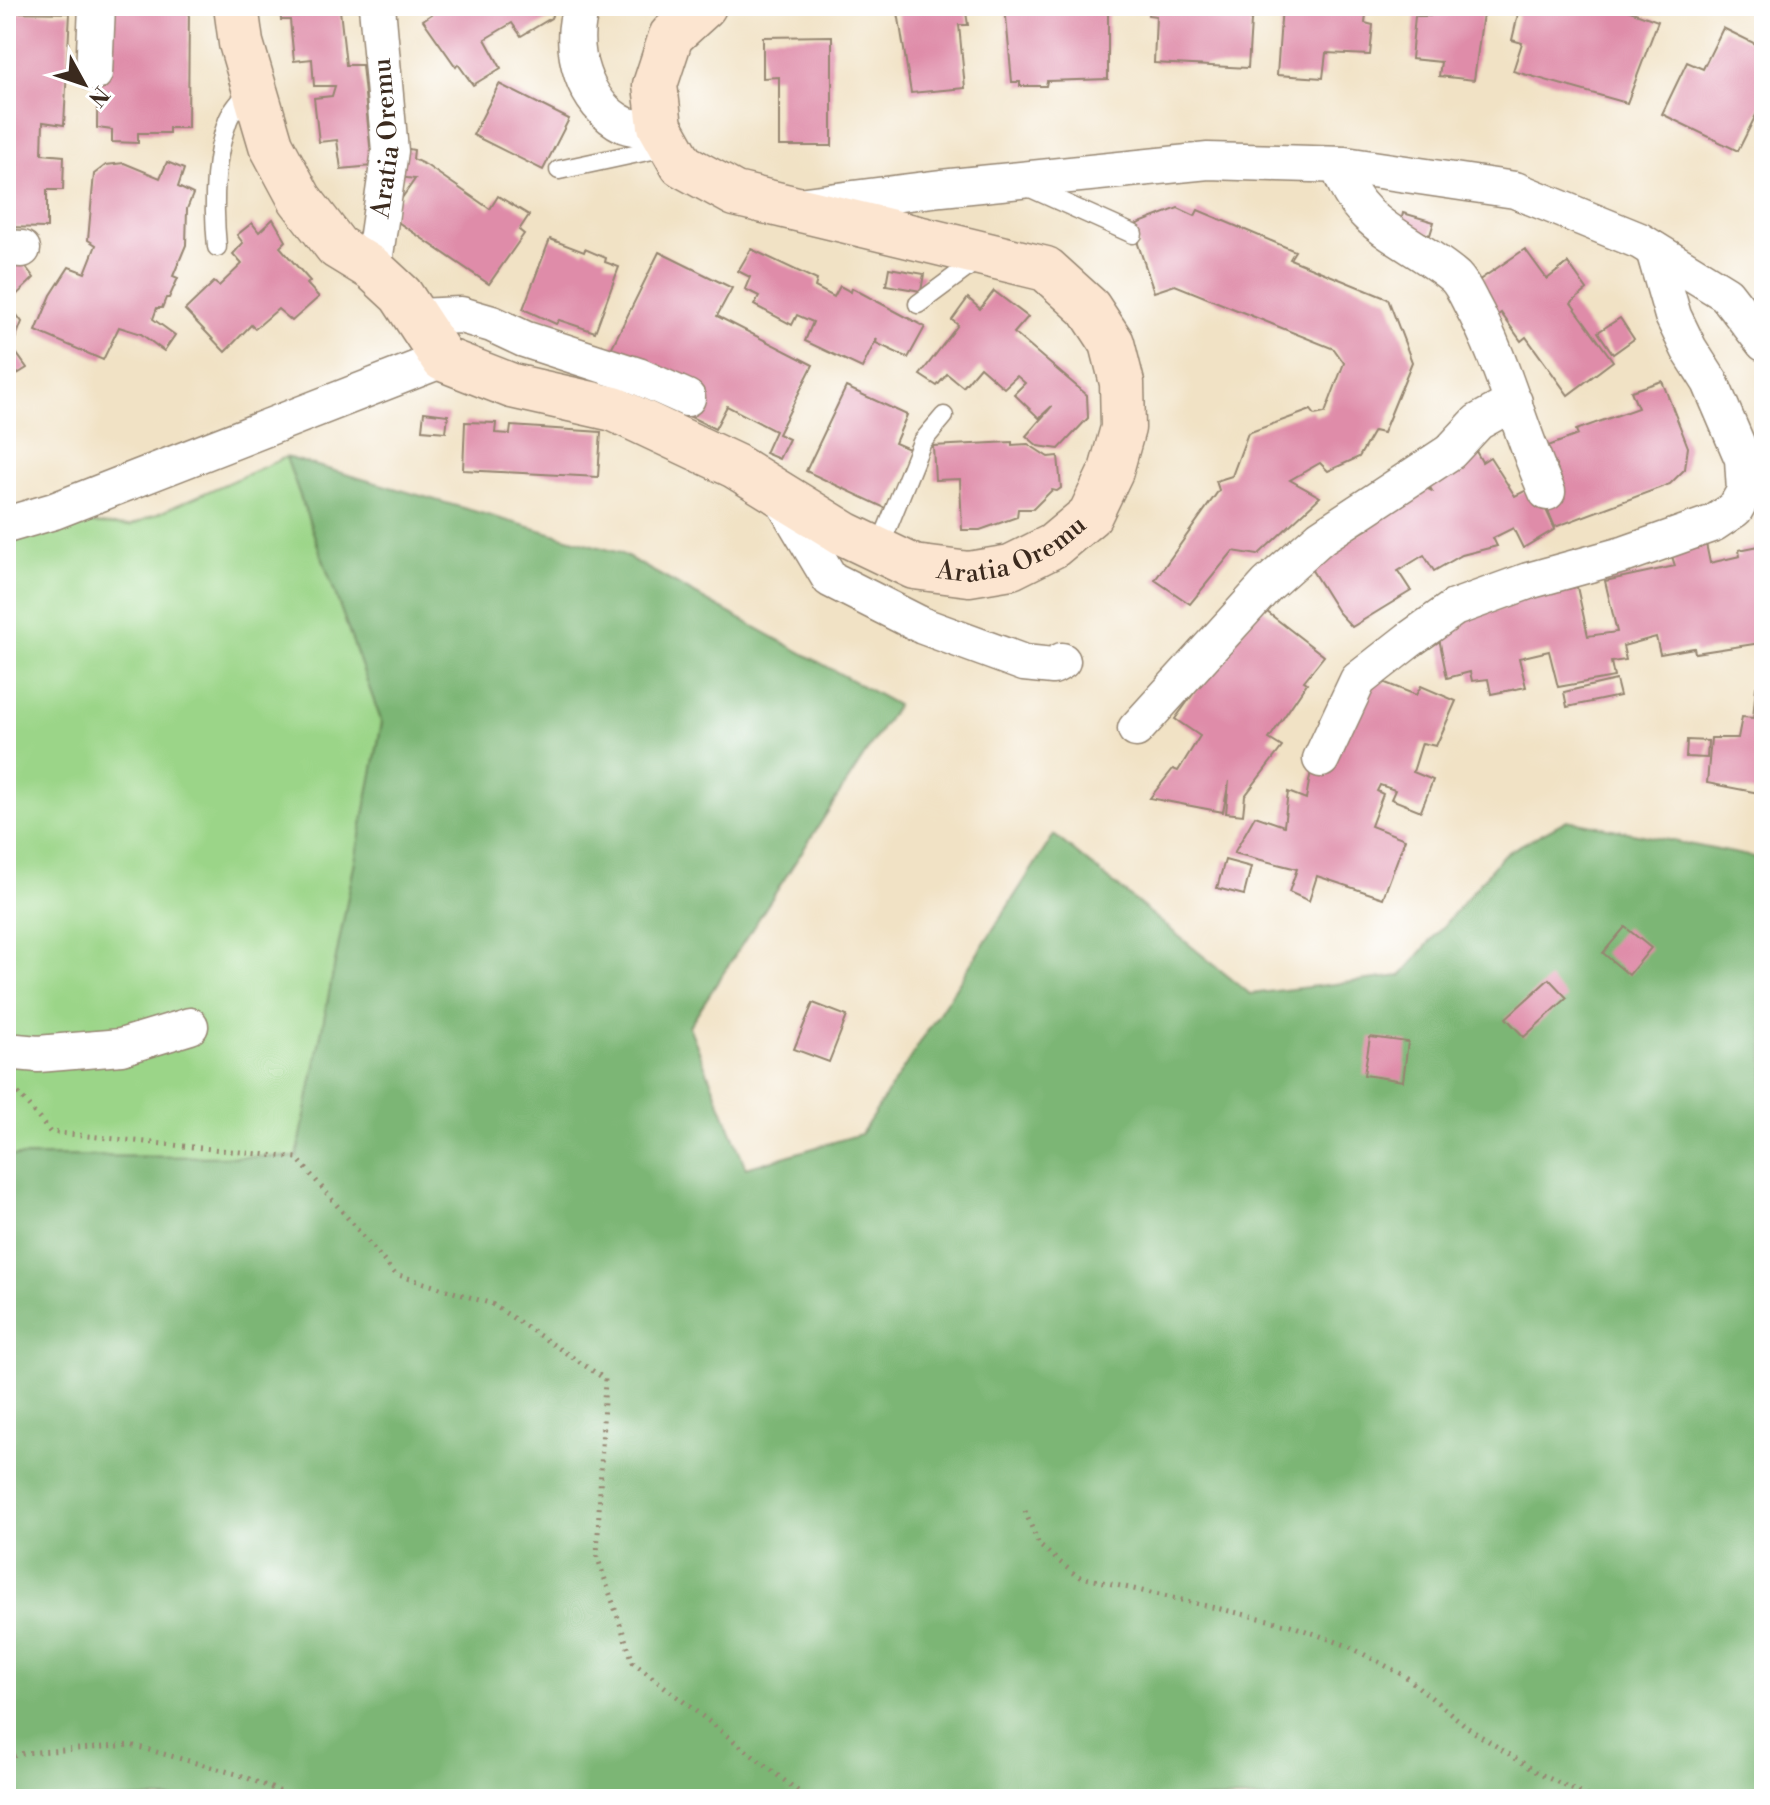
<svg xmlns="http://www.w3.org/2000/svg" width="1770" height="1805" font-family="'Libre Bodoni',serif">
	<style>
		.green { fill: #9bd588; stroke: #6b8053; stroke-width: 2 }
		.forest { fill: #7cb674; stroke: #5c7049; stroke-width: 2 }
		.building { fill: #df8ca9 }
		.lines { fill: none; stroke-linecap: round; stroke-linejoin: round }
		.service-casing { stroke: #968672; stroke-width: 21 }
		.minor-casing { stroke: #968672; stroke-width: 39 }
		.secondary-casing { stroke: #968672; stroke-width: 47 }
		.path { stroke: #968672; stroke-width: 5; stroke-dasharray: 2 6; stroke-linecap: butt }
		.service { stroke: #fff; stroke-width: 18 }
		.minor { stroke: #fff; stroke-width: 36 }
		.secondary { stroke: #fce5d0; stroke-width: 44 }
		.labels { text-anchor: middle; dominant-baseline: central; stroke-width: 8; stroke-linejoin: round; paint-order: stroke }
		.street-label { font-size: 26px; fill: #3b2a1e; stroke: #fff }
	</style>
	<rect width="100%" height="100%" fill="#fff"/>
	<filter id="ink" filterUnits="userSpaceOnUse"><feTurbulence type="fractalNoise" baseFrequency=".0125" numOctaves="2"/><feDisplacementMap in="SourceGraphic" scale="16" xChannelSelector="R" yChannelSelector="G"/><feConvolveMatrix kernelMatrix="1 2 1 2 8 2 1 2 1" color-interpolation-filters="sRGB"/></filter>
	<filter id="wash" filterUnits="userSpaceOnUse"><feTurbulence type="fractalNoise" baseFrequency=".006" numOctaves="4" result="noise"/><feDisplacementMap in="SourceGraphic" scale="32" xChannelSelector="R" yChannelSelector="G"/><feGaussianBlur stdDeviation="1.8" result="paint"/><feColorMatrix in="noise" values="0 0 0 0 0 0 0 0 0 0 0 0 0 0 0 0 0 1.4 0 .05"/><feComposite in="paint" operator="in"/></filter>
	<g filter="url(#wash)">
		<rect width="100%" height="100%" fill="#f1e2c5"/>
		<polygon class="green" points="286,457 382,723 297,1158 6,1156 6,518 130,526"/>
		<polygon class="forest" points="286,457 620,553 897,705 689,1026 746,1168 861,1134 1054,835 1250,994 1401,976 1504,854 1567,820 1764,859 1764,1791 1719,1799 13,1799 15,1757 6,1750 6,1156 297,1157 382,723"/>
		<g id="blocks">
			<g class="building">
				<polygon points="101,6 189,6 188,128 169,128 169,133 138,133 138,143 112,142 112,130 97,128 98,28"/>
				<polygon points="280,6 322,6 322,11 340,10 346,65 362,65 372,166 341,169 337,140 319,142 314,98 332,96 335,86 314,86 312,59 294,61 290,20 281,20"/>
				<polygon points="428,6 556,6 551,18 521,36 512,23 485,39 501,68 473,85 458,64 456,67 423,20 432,14"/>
				<polygon points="897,6 965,6 968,25 959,25 965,88 911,93"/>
				<polygon points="1005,6 1108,6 1108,79 1047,81 1046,86 1020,86 1020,82 1012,82"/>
				<polygon points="1149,6 1252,6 1248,68 1154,63 1156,16 1148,15"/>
				<polygon points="1282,6 1367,6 1365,23 1373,25 1370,55 1326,53 1323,78 1277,75"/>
				<polygon points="1431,6 1484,6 1474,80 1439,76 1441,62 1411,59 1415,16 1430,16"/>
				<polygon points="1520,6 1616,6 1658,21 1627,103 1513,71 1522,43 1512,40"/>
				<polygon points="6,12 70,13 64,125 43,122 42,154 64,156 63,190 47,190 47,228 6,227"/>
				<polygon points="1723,28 1764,48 1764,99 1738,151 1662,114 1687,62 1703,69"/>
				<polygon points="832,36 832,146 779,146 779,77 763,78 763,37"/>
				<polygon points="499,84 569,119 543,170 473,135"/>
				<polygon points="404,148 414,150 413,159 426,165 490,209 498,196 529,215 519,230 524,234 489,284 392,218 396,197 402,198 415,179 399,177"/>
				<polygon points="167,162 184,169 178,187 193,194 187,209 186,245 173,276 178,278 169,298 166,298 162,308 157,308 153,319 175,335 164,351 141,334 119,327 103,360 36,331 51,295 69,267 85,273 96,245 88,240 94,174 106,165 124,163 160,178"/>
				<polygon points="1178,208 1195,216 1198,210 1295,251 1290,259 1388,299 1412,362 1383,433 1374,431 1359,457 1328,471 1320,463 1290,480 1320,497 1258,555 1233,551 1190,604 1155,580 1219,490 1216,481 1232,476 1248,433 1311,410 1315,415 1325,413 1344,363 1334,349 1175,285 1154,292 1132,226"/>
				<polygon points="1403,213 1434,222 1430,235 1400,226"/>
				<polygon points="273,219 286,241 280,247 310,281 307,284 319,297 292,321 278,309 255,329 251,325 225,352 185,310 214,282 219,286 242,264 233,254 243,243 237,235 252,223 259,232"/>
				<polygon points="550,239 584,252 585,249 606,258 605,262 619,267 595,332 559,320 556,324 523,309"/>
				<polygon points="751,249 817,280 815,287 834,297 840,286 851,292 852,288 925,327 908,358 876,343 877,338 862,368 805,341 813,322 797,315 792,325 754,305 759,296 745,289 750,277 738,271"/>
				<polygon points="1525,249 1547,279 1568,263 1587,290 1571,303 1613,361 1568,395 1526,337 1521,341 1501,313 1490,321 1478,281"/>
				<polygon points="659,252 732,288 717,316 813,365 778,434 789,439 779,459 765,453 775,431 727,406 715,429 687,415 702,388 682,378 607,357"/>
				<polygon points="6,253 16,254 34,278 8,303 22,322 12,347 27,368 6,381"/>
				<polygon points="889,268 924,274 921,291 886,285"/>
				<polygon points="994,291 1028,317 1014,333 1087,395 1088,418 1059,449 1038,446 1026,436 1052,406 1039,418 1014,394 1025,383 1017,376 1004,388 980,367 963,387 947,374 937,386 920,375 958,325 952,320 968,298 980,309"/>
				<polygon points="1620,318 1634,339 1613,354 1598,332"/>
				<polygon points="1662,381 1688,447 1685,469 1670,484 1555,527 1546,506 1543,448 1578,435 1576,430 1638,408 1631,391"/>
				<polygon points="846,387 907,415 895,443 914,451 887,509 806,471"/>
				<polygon points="424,412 448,415 446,432 422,430"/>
				<polygon points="465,422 496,423 495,433 510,434 511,426 601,432 598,477 463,470"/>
				<polygon points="1012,442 1012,445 1028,444 1048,457 1058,456 1061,488 1057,491 1052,490 1033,509 1018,509 1017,517 980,530 962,530 960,479 935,480 933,446"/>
				<polygon points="1472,444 1482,462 1490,457 1515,496 1535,486 1555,529 1523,548 1513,528 1493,538 1497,546 1462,555 1434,571 1424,555 1398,571 1411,591 1352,627 1338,612 1308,564 1371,527 1369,523 1426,488 1432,491 1424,476"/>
				<polygon points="1705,539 1710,563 1740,556 1739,550 1764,545 1764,631 1760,632 1761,643 1695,653 1694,648 1660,654 1656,637 1623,646 1626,660 1611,662 1614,677 1558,687 1549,651 1519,658 1526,687 1491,694 1488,679 1472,681 1470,672 1447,678 1436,623 1506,608 1505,601 1577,587 1588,636 1617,632 1605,581 1675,566 1670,550"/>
				<polygon points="1262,608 1324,656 1304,681 1307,683 1269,739 1282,747 1245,796 1243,815 1226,813 1229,781 1223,812 1150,798 1173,769 1178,771 1200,736 1175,719 1217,661"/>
				<polygon points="1370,677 1416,695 1421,686 1456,701 1436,746 1422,743 1413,772 1433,780 1421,811 1391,799 1395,790 1380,785 1377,791 1383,794 1371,826 1405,839 1383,898 1317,876 1309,901 1289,892 1297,869 1234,853 1255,816 1284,826 1288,792 1306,799 1312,765"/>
				<polygon points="1616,680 1620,696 1567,707 1564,692"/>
				<polygon points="1756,687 1764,687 1764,794 1707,783 1711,738 1738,738 1742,717 1753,718"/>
				<polygon points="1687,740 1708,741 1707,758 1686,757"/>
				<polygon points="1225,860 1251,867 1244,895 1217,888"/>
				<polygon points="1625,927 1651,948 1629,975 1603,953"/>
				<polygon points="1549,979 1567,998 1524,1037 1506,1018"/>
				<polygon points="813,1003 847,1016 829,1062 794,1049"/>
				<polygon points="1370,1037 1408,1042 1403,1081 1364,1075"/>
			</g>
		</g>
	</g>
	<g filter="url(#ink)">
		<use href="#blocks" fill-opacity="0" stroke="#968672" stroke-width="2"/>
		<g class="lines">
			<g class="service-casing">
				<g id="service">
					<polyline points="559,170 671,146"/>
					<polyline points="1026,186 1133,234"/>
					<path d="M217,247C213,205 213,160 228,120C232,109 243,99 250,89"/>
					<polyline points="918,304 980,258"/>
					<polyline points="878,551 922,442 944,416"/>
				</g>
			</g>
			<g class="minor-casing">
				<g id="minor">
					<path d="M582,6C566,46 584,106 625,125C635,129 651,128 662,129"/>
					<polyline points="94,73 97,6"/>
					<path d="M1339,165C1356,228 1411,239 1455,277C1462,284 1467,295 1471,303C1504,363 1519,430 1547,492"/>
					<polyline points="805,205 941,188 1208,161 1345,165 1515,190 1640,241 1726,294 1764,343"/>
					<polyline points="6,248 22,249"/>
					<path id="s1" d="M373,269L390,151L377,6"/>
					<polyline points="417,317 461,315 492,324 524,339 638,376 687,398"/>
					<polyline points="778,492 830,579 923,626 1024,663 1053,666 1062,661"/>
					<polyline points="6,525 54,511 443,359"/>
					<polyline points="1136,729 1267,585 1321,537 1450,452 1478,422 1514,402"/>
					<polyline points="1321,759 1358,680 1409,640 1454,608 1528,581 1626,554 1714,523 1735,509 1745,491 1743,459 1710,382 1689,349 1673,316 1654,250"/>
					<polyline points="6,1051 38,1054 121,1047 190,1026"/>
				</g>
			</g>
			<g class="secondary-casing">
				<g id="secondary">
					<path id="s2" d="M236,6L241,43L271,145L300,199L337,247L373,269L401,295L443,359L512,386L614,409L735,466L845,534L914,567L969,574L1011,567L1053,546L1090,515L1111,471L1123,428L1122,383L1112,343L1089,308L1046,269L735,194L682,165L660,126L655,85L671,36L704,6"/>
				</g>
			</g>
			<g class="path">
				<polyline points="13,1087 50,1132 297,1158 395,1274 492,1304 605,1379 597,1556 633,1662 808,1799"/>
				<polyline points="1025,1511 1039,1545 1077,1576 1290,1625 1348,1646 1405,1676 1471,1730 1540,1774 1593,1799"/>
				<polyline points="6,1758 24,1753 131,1745 240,1775 298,1799"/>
			</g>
			<use href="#service" class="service"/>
			<use href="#minor" class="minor"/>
			<use href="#secondary" class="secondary"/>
		</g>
	</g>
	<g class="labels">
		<g class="street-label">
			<text stroke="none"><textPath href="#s1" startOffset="132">Aratia Oremu</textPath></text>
			<text stroke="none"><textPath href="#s2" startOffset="1044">Aratia Oremu</textPath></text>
		</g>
	</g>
	<rect width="1770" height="1805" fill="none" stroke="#fff" stroke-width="32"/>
	<g transform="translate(84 84) rotate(130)" stroke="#ffffff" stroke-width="6" paint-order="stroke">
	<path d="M0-6L14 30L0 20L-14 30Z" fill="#3b2a1e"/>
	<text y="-12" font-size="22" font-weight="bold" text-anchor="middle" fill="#3b2a1e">N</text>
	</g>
</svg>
